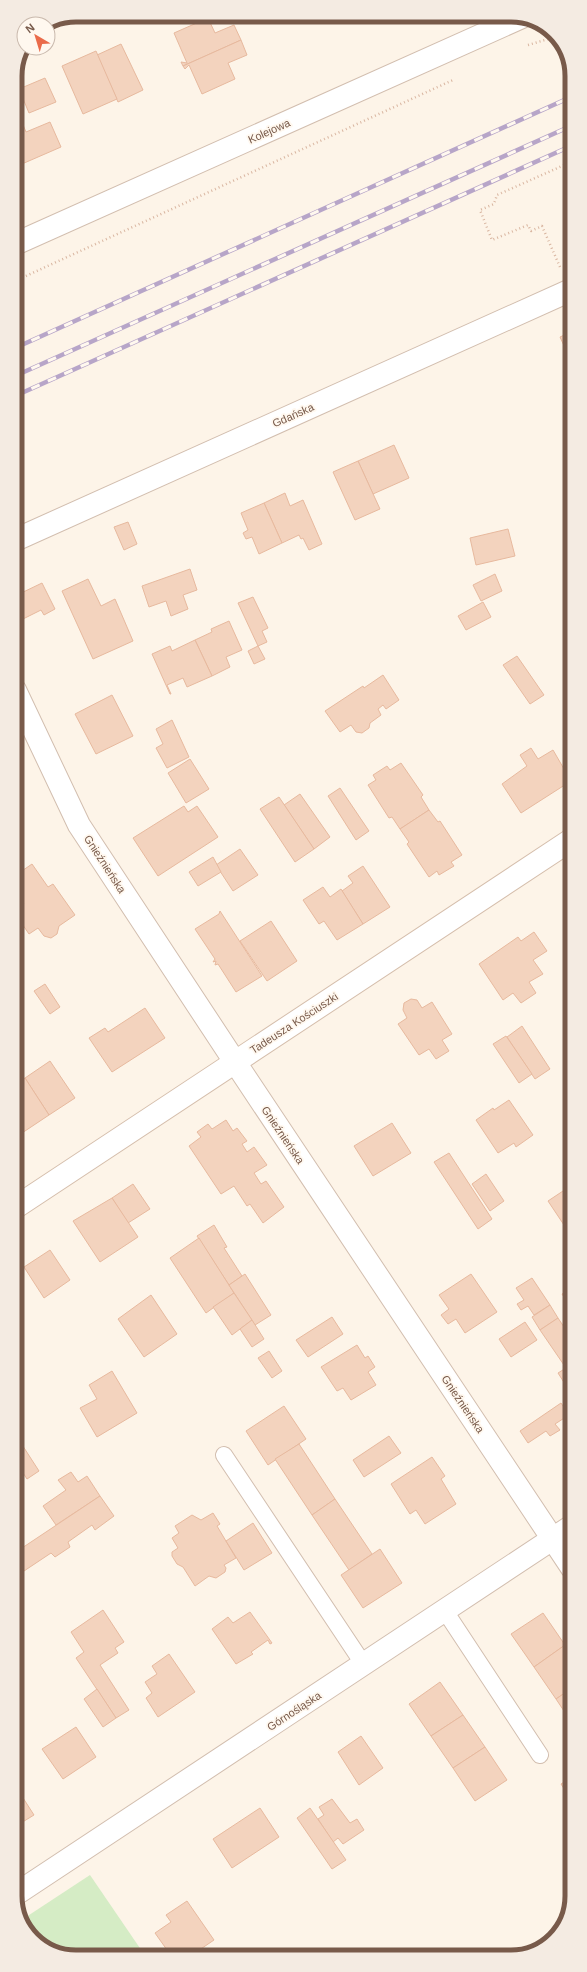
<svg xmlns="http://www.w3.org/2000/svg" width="587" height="1972" font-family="Helvetica,sans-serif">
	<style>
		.green { fill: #d5ecc5 }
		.building { fill: #f3d3be; stroke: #e7b99e }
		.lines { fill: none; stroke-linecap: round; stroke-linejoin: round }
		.lane-casing { stroke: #d2beaf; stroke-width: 18 }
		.street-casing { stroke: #d2beaf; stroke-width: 24 }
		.secondary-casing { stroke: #d5beac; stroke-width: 24 }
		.path { stroke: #d9b6a1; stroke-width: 2.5; stroke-dasharray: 1 3; stroke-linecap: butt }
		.lane { stroke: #fff; stroke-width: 16 }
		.street { stroke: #fff; stroke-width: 22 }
		.secondary { stroke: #fff; stroke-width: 22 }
		.rail-casing { stroke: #b7a5c8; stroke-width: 4.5 }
		.rail { stroke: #fff8ef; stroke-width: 3; stroke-dasharray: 9; stroke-linecap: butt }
		.labels { text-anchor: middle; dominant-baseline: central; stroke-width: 3.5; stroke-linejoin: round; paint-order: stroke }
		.street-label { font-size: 11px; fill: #785a4a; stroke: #fff8ef }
		.rim { fill: none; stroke: #785a4a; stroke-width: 5 }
	</style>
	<rect width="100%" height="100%" fill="#fdf4e8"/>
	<polygon class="green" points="90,1875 146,1957 72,1957 36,1942 23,1919"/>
	<g class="building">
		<polygon points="208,18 215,33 234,25 241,40 183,66 181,62 187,63 174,33"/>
		<polygon points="241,40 247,55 228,63 235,79 202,94 189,65 185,69 183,66"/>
		<polygon points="121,44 143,90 118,102 97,55"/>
		<polygon points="96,51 117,99 83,114 62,66"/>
		<polygon points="45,78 56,102 29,113 19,89"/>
		<polygon points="21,120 26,132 50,122 61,147 15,167 15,122"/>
		<polygon points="571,332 571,361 560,337"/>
		<polygon points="394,445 409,478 373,494 358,461"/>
		<polygon points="358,461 380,509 355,520 333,472"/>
		<polygon points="285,493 290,506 303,500 322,544 309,550 303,538 301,539 299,535 282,543 264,503"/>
		<polygon points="264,503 282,543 259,554 252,537 246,539 243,533 248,530 241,513"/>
		<polygon points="128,522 137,544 124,550 114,527"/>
		<polygon points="508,529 515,556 476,565 470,538"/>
		<polygon points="190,569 197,590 183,595 188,609 171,616 166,601 149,607 142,586"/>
		<polygon points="495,574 502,591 481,601 473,585"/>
		<polygon points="88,579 101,606 115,599 133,641 93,659 62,591"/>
		<polygon points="42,583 55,609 44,615 41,610 19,621 15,614 15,596"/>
		<polygon points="253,597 268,628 262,631 267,642 258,646 238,603"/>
		<polygon points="483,602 491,617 466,630 458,616"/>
		<polygon points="229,621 242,650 226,657 230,667 212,676 195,640 212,632 211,629"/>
		<polygon points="195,640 212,676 187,687 183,678 167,685 171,694 170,694 152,654 170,646 172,651"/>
		<polygon points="258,646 265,659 254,664 248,651"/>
		<polygon points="517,656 544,695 530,704 503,665"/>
		<polygon points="383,675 399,700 386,709 383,705 378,709 381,715 370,723 369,728 362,733 356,732 351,725 340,732 325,711 363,686 364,688"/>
		<polygon points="112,695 133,736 96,754 75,714"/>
		<polygon points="172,720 189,757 167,768 156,748 163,744 156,729"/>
		<polygon points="531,748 538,759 553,750 571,781 521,813 502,784 527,766 520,755"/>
		<polygon points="190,759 209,789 186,803 168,773"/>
		<polygon points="401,763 423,795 421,797 429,810 400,829 392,817 389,818 368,785 376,780 373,775 387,766 390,770"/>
		<polygon points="340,788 369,831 356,840 328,796"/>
		<polygon points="300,794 330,837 314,849 284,805"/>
		<polygon points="279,797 314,849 295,862 260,809"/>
		<polygon points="184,806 188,812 197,806 218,837 158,876 133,838"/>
		<polygon points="429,810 438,822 440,821 462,855 451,862 454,866 439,875 437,871 429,877 407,844 409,842 400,829"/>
		<polygon points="240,849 258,875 233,891 216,865"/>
		<polygon points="213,857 221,872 198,886 189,872"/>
		<polygon points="32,864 48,887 53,884 75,915 59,926 57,934 51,938 44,936 38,928 29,934 16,915 16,910 24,904 16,892 16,875"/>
		<polygon points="363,866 390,907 363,924 342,891 353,883 348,876"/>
		<polygon points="323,887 330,897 341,889 363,924 337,940 324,921 319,924 303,900"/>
		<polygon points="571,895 571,909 565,899"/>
		<polygon points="220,911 262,976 236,992 218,964 215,965 216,961 213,962 215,959 195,929 219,914"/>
		<polygon points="271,921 297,961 267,981 240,941"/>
		<polygon points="534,932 547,951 533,960 543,974 529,982 536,993 521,1003 513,993 503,1000 479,964 518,937 521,941"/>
		<polygon points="45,984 60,1007 50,1014 34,991"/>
		<polygon points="411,999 417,1000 422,1008 432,1002 452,1034 442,1040 449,1051 436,1059 429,1049 419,1055 398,1024 407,1018 403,1010 404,1003"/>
		<polygon points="145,1008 165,1038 112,1072 89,1038 105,1028 108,1032"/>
		<polygon points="522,1026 550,1069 535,1079 507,1037"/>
		<polygon points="506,1036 532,1074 519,1083 493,1044"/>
		<polygon points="50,1061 75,1098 49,1115 25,1078"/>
		<polygon points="25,1078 49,1115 22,1133 16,1122 16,1084"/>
		<polygon points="509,1100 533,1135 516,1147 514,1143 498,1153 476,1120 493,1108 494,1110"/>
		<polygon points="226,1120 233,1131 237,1128 247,1141 242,1144 247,1152 254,1147 267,1165 254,1173 261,1184 266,1181 284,1207 263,1223 250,1204 247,1206 234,1186 221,1194 189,1146 201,1137 197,1132 208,1124 212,1129"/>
		<polygon points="392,1123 411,1153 373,1176 354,1146"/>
		<polygon points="449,1153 492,1219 478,1229 434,1162"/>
		<polygon points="486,1174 504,1201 490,1211 472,1184"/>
		<polygon points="133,1184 150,1209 128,1223 112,1198"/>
		<polygon points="572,1185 572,1220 564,1225 548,1201"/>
		<polygon points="112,1198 138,1237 100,1262 73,1221"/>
		<polygon points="214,1225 227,1247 224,1248 242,1276 229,1285 197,1236"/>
		<polygon points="199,1238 234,1293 206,1313 170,1258"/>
		<polygon points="50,1250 70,1280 44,1298 24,1267"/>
		<polygon points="245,1274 271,1315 255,1325 229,1285"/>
		<polygon points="471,1274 497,1312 465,1333 456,1319 448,1324 441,1315 449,1309 439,1295"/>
		<polygon points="532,1278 550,1305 534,1315 528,1306 521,1310 517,1304 524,1300 516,1288"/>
		<polygon points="572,1288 572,1309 562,1294"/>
		<polygon points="234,1293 252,1320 232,1335 213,1307"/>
		<polygon points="151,1295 177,1334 144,1357 118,1319"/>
		<polygon points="550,1305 558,1318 540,1330 532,1317"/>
		<polygon points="332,1317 343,1334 308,1357 296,1340"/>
		<polygon points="558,1318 572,1339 572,1379 565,1384 558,1373 566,1368 540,1330"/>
		<polygon points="252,1320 264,1339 252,1347 240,1329"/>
		<polygon points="525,1322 537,1340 511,1357 499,1339"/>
		<polygon points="357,1345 365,1358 368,1356 375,1367 368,1372 376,1385 351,1400 343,1388 337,1391 321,1367"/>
		<polygon points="269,1351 282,1371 272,1378 258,1358"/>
		<polygon points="112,1371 137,1413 97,1437 80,1408 97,1399 89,1385"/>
		<polygon points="561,1403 569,1415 555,1424 560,1430 550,1436 546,1431 528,1443 520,1431"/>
		<polygon points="284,1406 306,1439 268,1465 246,1431"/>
		<polygon points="389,1436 401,1453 364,1477 353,1460"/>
		<polygon points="19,1440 39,1471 27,1479 16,1462 16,1442"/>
		<polygon points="299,1444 335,1499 312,1515 275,1459"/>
		<polygon points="432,1457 445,1476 441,1479 456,1504 425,1524 416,1510 410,1514 391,1484"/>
		<polygon points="71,1472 78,1482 87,1476 100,1496 56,1525 43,1506 66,1490 58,1480"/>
		<polygon points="100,1496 114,1516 95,1530 92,1525 68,1542 70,1547 55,1557 51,1553 21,1573 16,1564 16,1552"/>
		<polygon points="335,1499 372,1554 349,1570 312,1515"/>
		<polygon points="213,1513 220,1524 217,1526 236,1558 224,1565 226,1568 225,1572 216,1578 209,1576 195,1586 183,1567 177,1564 172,1556 172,1552 178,1548 172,1538 179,1533 175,1526 192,1515 201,1520"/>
		<polygon points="253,1523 272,1553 244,1570 226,1541"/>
		<polygon points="380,1549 402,1583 363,1608 341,1575"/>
		<polygon points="103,1610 124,1642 115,1648 118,1653 100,1665 129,1710 116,1718 76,1658 84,1652 71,1632"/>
		<polygon points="250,1612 272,1643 270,1644 268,1640 251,1652 253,1654 236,1664 212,1629 228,1617 233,1623"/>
		<polygon points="543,1613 565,1645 534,1667 511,1634"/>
		<polygon points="565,1645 572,1655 572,1688 556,1699 534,1667"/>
		<polygon points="169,1654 195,1692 158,1717 146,1698 152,1693 145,1682 157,1674 152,1666"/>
		<polygon points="440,1682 463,1715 431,1736 409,1704"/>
		<polygon points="572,1688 572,1723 556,1699"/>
		<polygon points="97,1689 116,1718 103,1727 84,1699"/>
		<polygon points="463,1715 485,1747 453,1768 431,1736"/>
		<polygon points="76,1727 96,1757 63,1779 42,1749"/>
		<polygon points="361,1736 383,1768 359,1785 338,1752"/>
		<polygon points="485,1747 507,1780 475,1801 453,1768"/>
		<polygon points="572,1777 572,1801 561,1784"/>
		<polygon points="16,1787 34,1815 16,1826"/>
		<polygon points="332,1799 350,1823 357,1819 364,1830 343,1844 338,1838 333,1842 318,1819 324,1815 319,1807"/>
		<polygon points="260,1808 279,1837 232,1868 213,1839"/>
		<polygon points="310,1808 346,1860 332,1869 297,1818"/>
		<polygon points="187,1901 214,1940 189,1957 172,1957 155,1933 171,1922 166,1915"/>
		<polygon points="415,1952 418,1954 423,1953 428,1956 412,1956"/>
	</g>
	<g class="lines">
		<g class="lane-casing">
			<g id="lane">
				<polyline points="224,1455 364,1665"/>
				<polyline points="445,1611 540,1755"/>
			</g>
		</g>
		<g class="street-casing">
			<g id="street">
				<polyline points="15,244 522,17"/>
				<polyline points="15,540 571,290"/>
				<polyline points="15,690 79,825 235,1062 572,1568"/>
				<polyline points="16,1894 572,1526"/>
			</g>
		</g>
		<g class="secondary-casing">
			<polyline id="secondary" points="16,1207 571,840"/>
		</g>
		<g class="path">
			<polyline points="528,45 555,37"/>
			<polyline points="560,267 542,226 531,231 528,225 492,240 480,210 494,204 497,195 571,162"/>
			<polyline points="15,281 453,80"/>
		</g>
		<use href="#lane" class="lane"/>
		<use href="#street" class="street"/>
		<use href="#secondary" class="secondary"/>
		<g class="rail-casing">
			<g id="rail">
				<polyline points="15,348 571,97"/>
				<polyline points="15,376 571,126"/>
				<polyline points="15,396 571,146"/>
			</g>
		</g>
		<use href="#rail" class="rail"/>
	</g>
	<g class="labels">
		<g class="street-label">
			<text transform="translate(269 131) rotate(-24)">Kolejowa</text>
			<text transform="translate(293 415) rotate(-24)">Gdańska</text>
			<text transform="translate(105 864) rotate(57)">Gnieźnieńska</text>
			<text transform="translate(294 1023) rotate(-33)">Tadeusza Kościuszki</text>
			<text transform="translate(283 1135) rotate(56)">Gnieźnieńska</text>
			<text transform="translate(463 1404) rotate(56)">Gnieźnieńska</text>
			<text transform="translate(294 1711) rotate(-33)">Górnośląska</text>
		</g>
	</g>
	<path d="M0 0H587V1972H0ZM76 22H511A54 54 0 0 1 565 76V1896A54 54 0 0 1 511 1950H76A54 54 0 0 1 22 1896V76A54 54 0 0 1 76 22Z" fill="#f4ebe2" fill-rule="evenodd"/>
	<path class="rim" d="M76 22H511A54 54 0 0 1 565 76V1896A54 54 0 0 1 511 1950H76A54 54 0 0 1 22 1896V76A54 54 0 0 1 76 22Z"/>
	<g transform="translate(36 36) rotate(322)"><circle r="19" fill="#fff8ef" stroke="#c9b9ad"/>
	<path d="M0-3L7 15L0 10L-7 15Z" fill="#ea6b4a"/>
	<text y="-6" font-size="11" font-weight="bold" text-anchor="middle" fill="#785a4a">N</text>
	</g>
</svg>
